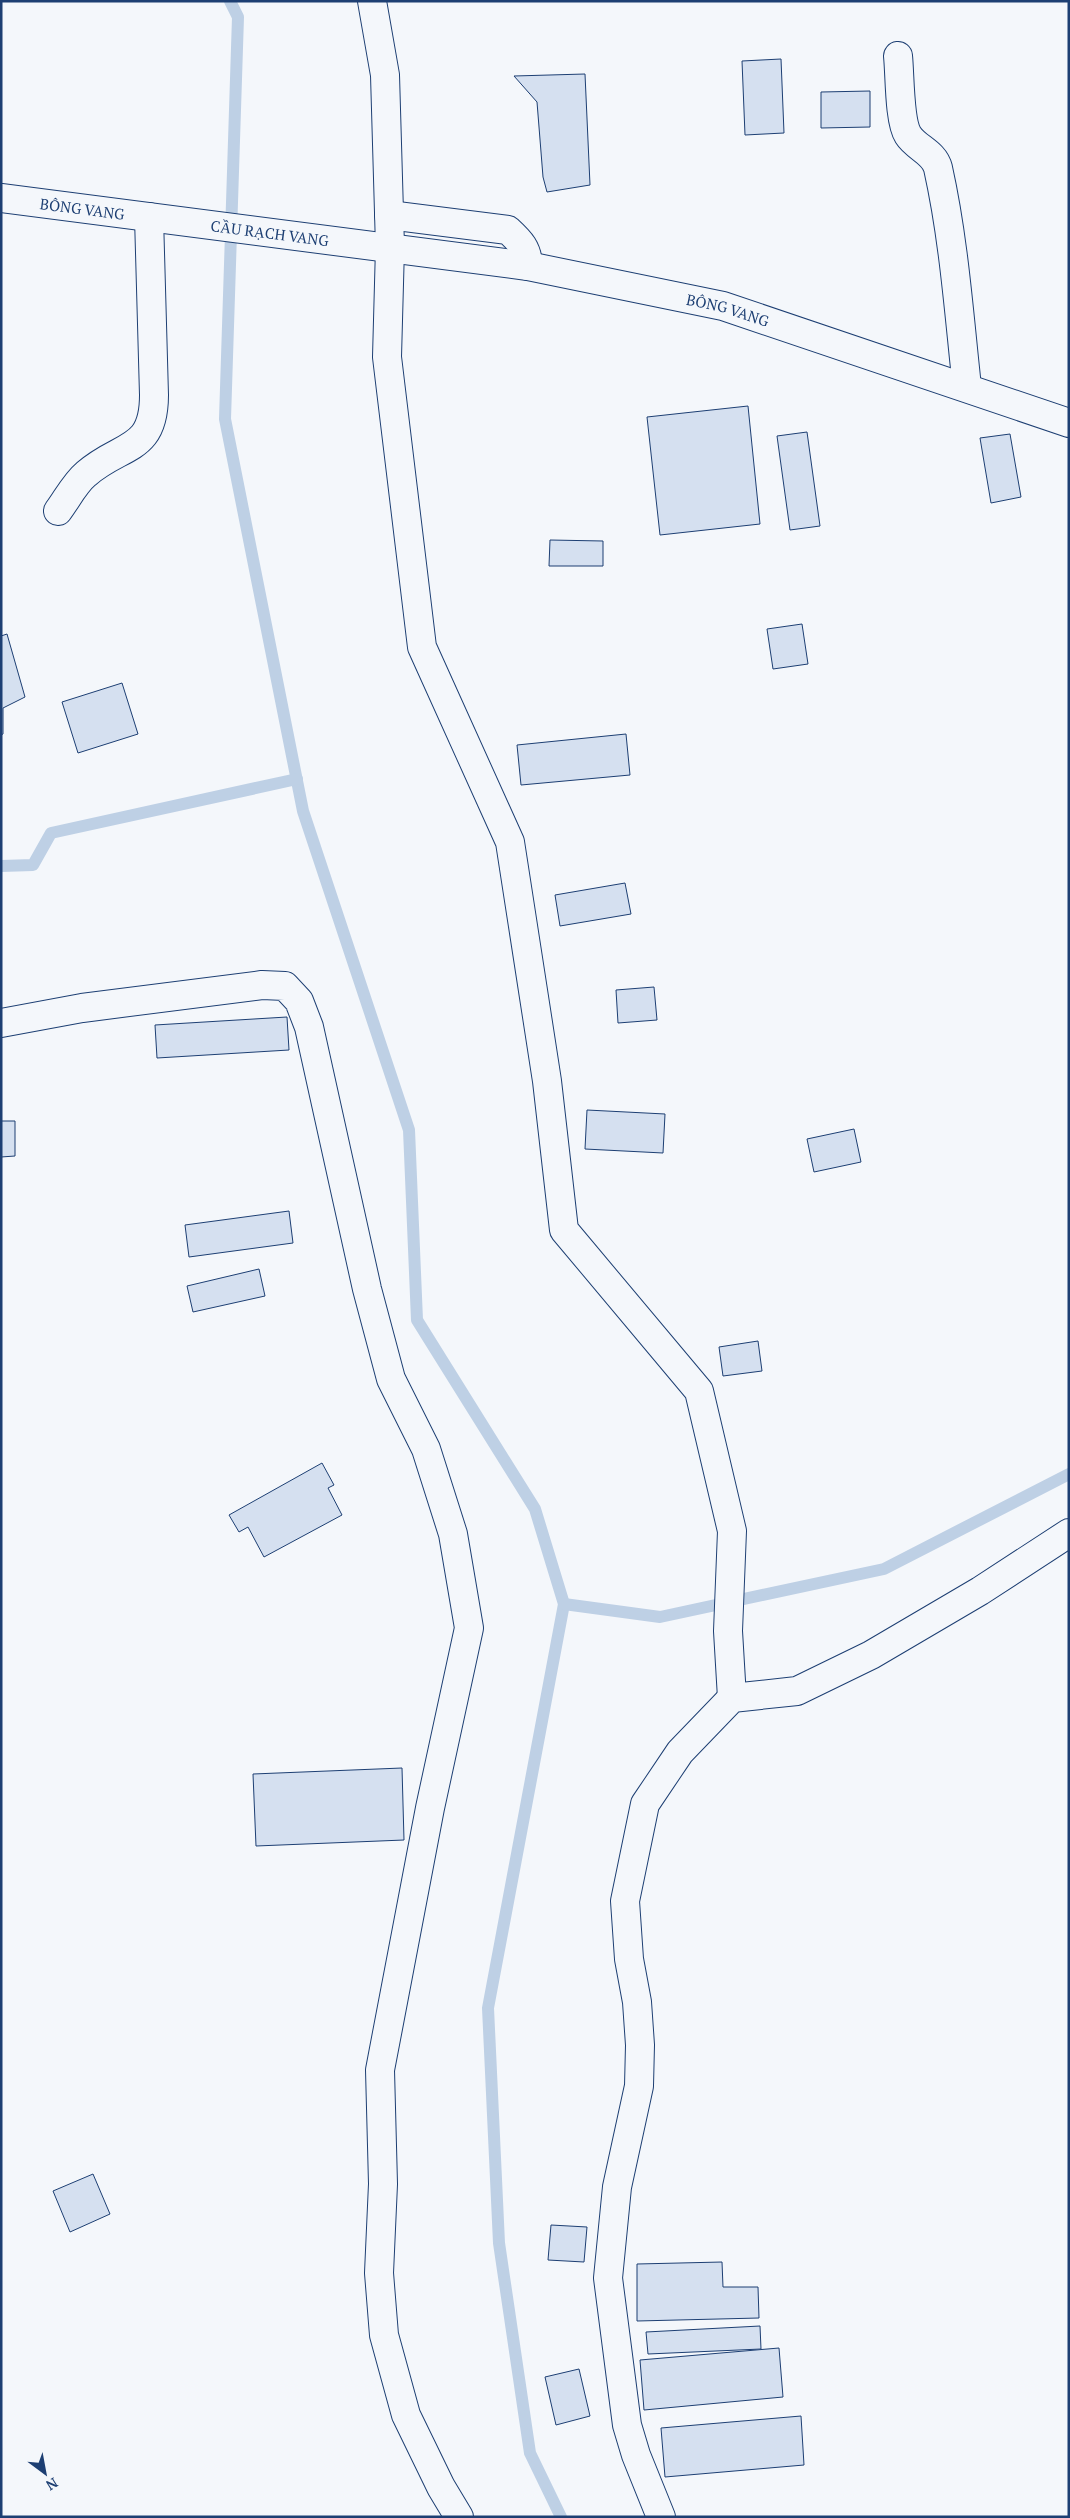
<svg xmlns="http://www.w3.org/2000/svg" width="1070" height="2518" font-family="'PT Serif',serif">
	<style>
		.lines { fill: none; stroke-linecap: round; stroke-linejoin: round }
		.stream { stroke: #bed0e5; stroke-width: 12 }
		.building { fill: #d5e0f0; stroke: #1d3f73 }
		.minor-casing { stroke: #1d3f73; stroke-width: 30 }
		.minor { stroke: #f4f7fb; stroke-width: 28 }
		.labels { text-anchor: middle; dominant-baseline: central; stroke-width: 4; stroke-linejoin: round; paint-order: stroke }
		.street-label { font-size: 15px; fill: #1d3f73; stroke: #f4f7fb }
	</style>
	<rect width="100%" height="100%" fill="#f4f7fb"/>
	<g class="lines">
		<g class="stream">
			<polyline points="230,1 238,17 225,419 303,811 409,1130 417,1320 535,1509 564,1604 488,2008 499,2243 530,2453 561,2517"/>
			<polyline points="1,866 33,865 51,833 297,779"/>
			<polyline points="564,1604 660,1617 884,1569 1069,1474"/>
		</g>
	</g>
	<g class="building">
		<polygon points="781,59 784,133 745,135 742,61"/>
		<polygon points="585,74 590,185 547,192 543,177 537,102 514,76"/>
		<polygon points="870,91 870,127 821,128 821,92"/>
		<polygon points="748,406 760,524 660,535 647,417"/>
		<polygon points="807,432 820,526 790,530 777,436"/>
		<polygon points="1010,434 1021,497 991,503 980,438"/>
		<polygon points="550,540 603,541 603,566 549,566"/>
		<polygon points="802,624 808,664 773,669 767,629"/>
		<polygon points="7,634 25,697 3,708 3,734 1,735 1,636"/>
		<polygon points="122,683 138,734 78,753 62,702"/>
		<polygon points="626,734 630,775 521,785 517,745"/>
		<polygon points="625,883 631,914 560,926 555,895"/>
		<polygon points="654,987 657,1020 618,1023 616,990"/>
		<polygon points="287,1017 289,1050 157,1058 155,1025"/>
		<polygon points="587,1110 665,1114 663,1153 585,1149"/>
		<polygon points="1,1121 15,1121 15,1156 1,1157"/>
		<polygon points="854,1129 861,1162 814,1172 807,1139"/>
		<polygon points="289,1211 293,1243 189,1257 185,1225"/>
		<polygon points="259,1269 265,1296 193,1312 187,1286"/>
		<polygon points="758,1341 762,1371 723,1376 719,1347"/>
		<polygon points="322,1463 334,1485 328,1488 342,1515 264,1557 248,1527 239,1532 229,1515"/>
		<polygon points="402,1768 404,1840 256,1846 253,1774"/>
		<polygon points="93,2174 110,2214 70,2232 53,2191"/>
		<polygon points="551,2225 587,2227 584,2262 548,2260"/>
		<polygon points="722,2262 723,2287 758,2287 759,2318 637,2321 637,2264"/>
		<polygon points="760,2326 761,2349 648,2354 646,2332"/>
		<polygon points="779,2348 783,2397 644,2410 640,2360"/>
		<polygon points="579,2369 590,2416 556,2425 545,2377"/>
		<polygon points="801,2416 804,2465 665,2477 661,2428"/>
	</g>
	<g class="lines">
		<g class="minor-casing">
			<g id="minor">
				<polyline points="372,1 385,75 390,247 387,357 422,647 510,842 547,1081 564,1230 699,1391 732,1531 728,1631 732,1698"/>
				<path d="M898,56C900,74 899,121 908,135C916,148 934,152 938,168C954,240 959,314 967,387"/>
				<path id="s1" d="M1,198L528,266L723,306L1069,423"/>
				<path d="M389,215L508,230C520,241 528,249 528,266"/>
				<path d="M58,511C67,499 75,483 86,474C121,443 154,453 154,395L149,217"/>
				<polyline points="1,1023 82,1008 262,985 285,986 299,1001 309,1027 367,1289 391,1379 426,1449 453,1534 469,1628 430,1808 380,2070 383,2184 379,2273 384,2335 406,2415 441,2487 459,2517"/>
				<polyline points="661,2517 636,2455 627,2425 608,2278 617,2187 639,2086 640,2045 637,2002 629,1959 625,1901 645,1804 680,1752 732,1698 797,1691 871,1655 980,1591 1069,1533"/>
			</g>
		</g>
		<use href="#minor" class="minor"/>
	</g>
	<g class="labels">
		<g class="street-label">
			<text stroke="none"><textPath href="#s1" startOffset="82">BÔNG VANG</textPath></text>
			<text stroke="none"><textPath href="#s1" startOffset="271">CẦU RẠCH VANG</textPath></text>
			<text stroke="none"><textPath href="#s1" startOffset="736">BÔNG VANG</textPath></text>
		</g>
	</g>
	<rect width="1070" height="2518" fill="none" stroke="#1d3f73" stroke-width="5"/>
	<g transform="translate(45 2473) rotate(148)" stroke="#f4f7fb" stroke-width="4" paint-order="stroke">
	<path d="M0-4L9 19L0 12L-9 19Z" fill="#1d3f73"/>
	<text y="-8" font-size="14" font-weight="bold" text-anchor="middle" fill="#1d3f73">N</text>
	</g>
</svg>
